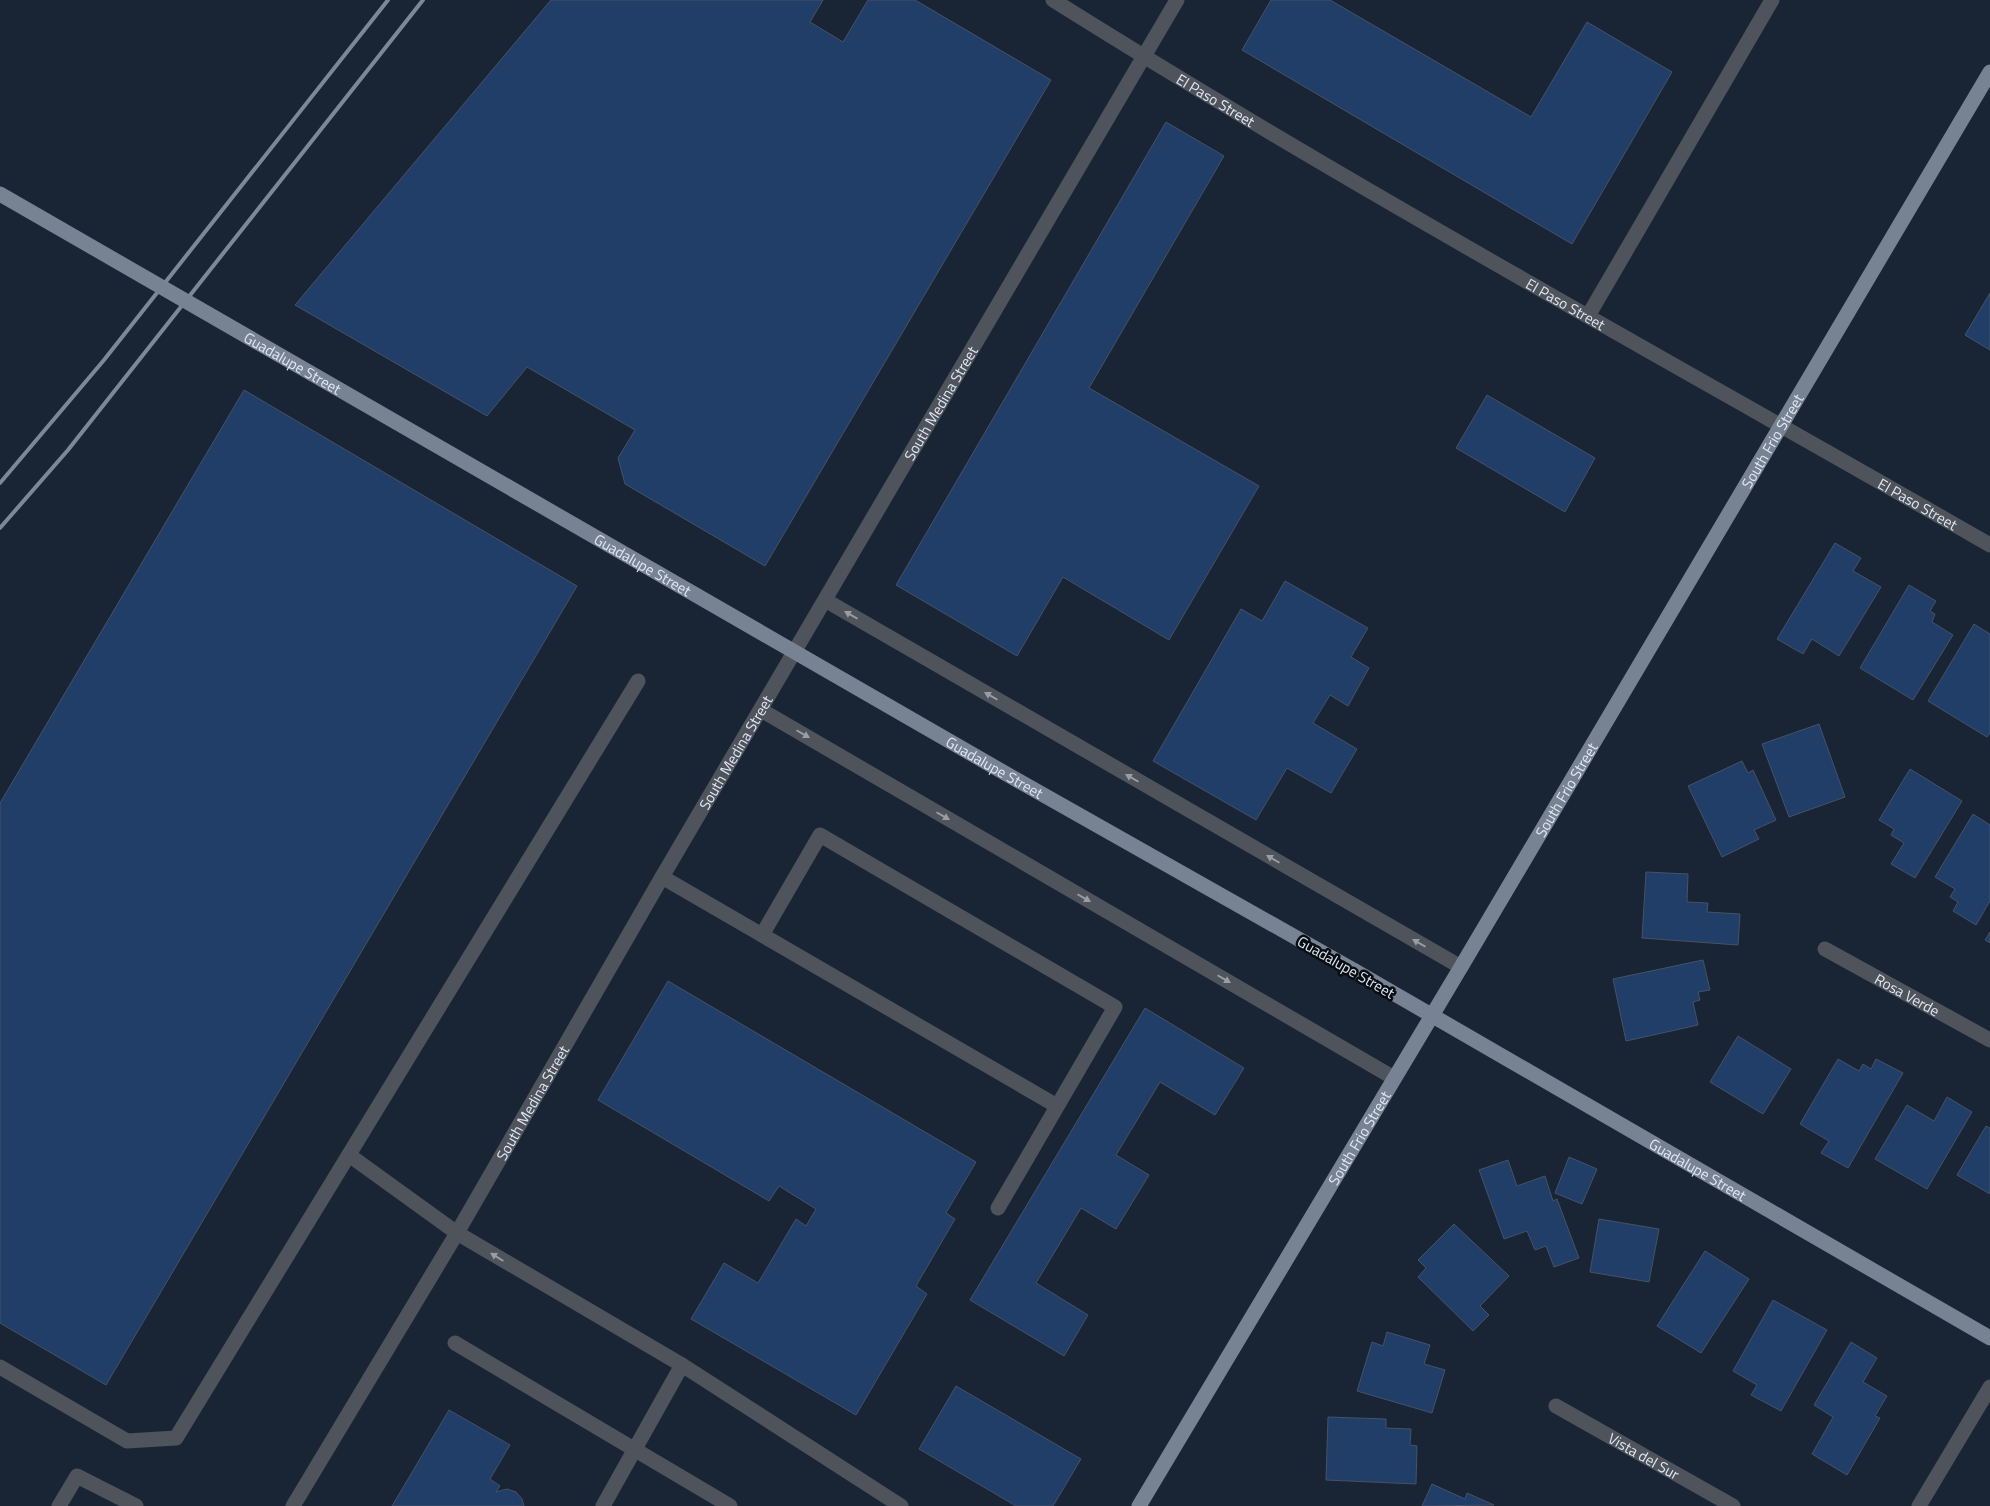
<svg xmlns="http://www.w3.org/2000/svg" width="1990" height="1506" font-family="'Titillium Web',sans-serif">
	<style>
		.building { fill: #213e69; stroke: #465265 }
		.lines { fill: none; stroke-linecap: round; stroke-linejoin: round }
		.minor { stroke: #4e535c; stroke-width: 15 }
		.major { stroke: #778293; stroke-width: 15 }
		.rail { stroke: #7e8795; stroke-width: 4 }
		.major-bridge { stroke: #778293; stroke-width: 15 }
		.oneway { fill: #979ea8 }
		.labels { text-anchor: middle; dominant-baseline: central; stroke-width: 5; stroke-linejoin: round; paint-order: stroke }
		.street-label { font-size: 15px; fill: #e0e8f3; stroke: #080d14 }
	</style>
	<rect width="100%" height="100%" fill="#192435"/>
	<g class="building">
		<polygon points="551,0 823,0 810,22 843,42 868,0 915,0 1051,80 765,566 625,484 618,458 635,430 527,367 487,416 295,305"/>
		<polygon points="1271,0 1330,0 1531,117 1587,22 1672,72 1572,244 1242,50"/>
		<polygon points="1166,122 1224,156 1089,388 1259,486 1169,640 1063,577 1017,656 896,585"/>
		<polygon points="1990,293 1990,350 1965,335"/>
		<polygon points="244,390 577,586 106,1385 0,1323 0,803"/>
		<polygon points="1487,395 1595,458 1565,512 1456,448"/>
		<polygon points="1835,543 1861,558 1853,571 1881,587 1839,656 1812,639 1803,654 1777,639"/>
		<polygon points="1285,581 1368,628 1351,657 1369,668 1348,706 1330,695 1313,723 1357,749 1331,793 1287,768 1256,820 1153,761 1241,609 1262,621"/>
		<polygon points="1909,585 1936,601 1930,611 1935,614 1932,622 1953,635 1913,700 1860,668"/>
		<polygon points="1974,624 1990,634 1990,733 1987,737 1928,701"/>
		<polygon points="1819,724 1845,797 1789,817 1762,744"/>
		<polygon points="1742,761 1748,773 1753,770 1776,820 1754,830 1759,839 1722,857 1688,786"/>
		<polygon points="1910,769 1962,801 1915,878 1891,864 1904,843 1891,835 1894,829 1879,820"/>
		<polygon points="1973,814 1990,825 1990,901 1976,925 1953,911 1958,902 1950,897 1955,889 1935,877"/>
		<polygon points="1646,872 1688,874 1687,902 1708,903 1707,912 1740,914 1738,945 1642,938"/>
		<polygon points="1990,932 1990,943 1985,940"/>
		<polygon points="1703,960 1710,990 1698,992 1700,1000 1693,1002 1698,1025 1626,1041 1613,979"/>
		<polygon points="668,981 976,1162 946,1213 955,1219 916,1286 927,1294 856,1415 691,1319 724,1263 758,1283 796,1219 806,1226 816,1209 779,1186 769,1201 598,1100"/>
		<polygon points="1145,1008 1244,1068 1215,1115 1160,1082 1116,1155 1149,1175 1116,1229 1081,1208 1036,1283 1088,1315 1064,1356 970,1300"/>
		<polygon points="1738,1036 1791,1069 1763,1114 1710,1082"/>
		<polygon points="1838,1059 1859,1071 1863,1064 1871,1069 1876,1059 1903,1073 1848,1168 1821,1153 1829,1141 1800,1124"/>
		<polygon points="1947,1097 1972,1112 1927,1189 1875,1159 1907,1105 1934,1121"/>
		<polygon points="1986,1126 1990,1128 1990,1194 1957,1175"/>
		<polygon points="1569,1157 1597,1169 1582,1204 1555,1193"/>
		<polygon points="1508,1160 1517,1186 1545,1176 1553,1201 1557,1199 1579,1258 1554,1267 1546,1246 1535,1250 1527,1231 1504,1239 1479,1170"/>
		<polygon points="1599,1219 1659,1229 1649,1282 1590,1272"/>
		<polygon points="1454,1224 1509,1276 1480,1306 1489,1315 1473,1331 1418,1277 1426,1268 1418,1260"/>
		<polygon points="1705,1251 1749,1279 1701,1353 1657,1326"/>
		<polygon points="1773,1300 1827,1330 1781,1411 1751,1395 1757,1385 1733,1371"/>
		<polygon points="1387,1332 1430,1345 1424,1364 1445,1370 1432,1413 1357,1391 1372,1342 1383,1346"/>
		<polygon points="1851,1342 1877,1358 1863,1382 1887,1396 1875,1416 1880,1418 1847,1475 1812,1454 1833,1417 1814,1405"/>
		<polygon points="956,1386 1081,1459 1053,1506 1016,1506 919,1449"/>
		<polygon points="449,1410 510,1445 490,1479 500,1486 496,1492 507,1489 516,1492 522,1499 524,1506 392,1506"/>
		<polygon points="1328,1417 1386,1419 1386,1428 1411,1429 1410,1445 1417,1446 1416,1484 1326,1480"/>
		<polygon points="1432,1484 1465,1499 1467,1493 1494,1505 1422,1506"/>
	</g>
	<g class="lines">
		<g class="minor">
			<path id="s1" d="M1053,0C1359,192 1677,365 1990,545"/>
			<polyline points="1588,316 1772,0"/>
			<polyline points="825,600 1461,967"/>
			<polyline points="761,710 1394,1078"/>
			<polyline points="662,877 1057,1106"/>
			<polyline points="762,935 820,835 1115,1007 998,1208"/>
			<path id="s2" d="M1825,949L1990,1040"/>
			<polyline points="349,1155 457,1233 682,1365 901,1506"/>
			<polyline points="455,1343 730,1506"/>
			<polyline points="0,1367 127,1441 176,1438 638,681"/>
			<path id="s3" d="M1556,1406L1733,1506"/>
			<polyline points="59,1506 77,1476 136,1506"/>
			<path id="s4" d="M293,1506L457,1233L662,877L1177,0"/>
			<polyline points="603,1506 682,1365"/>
			<polyline points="1919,1506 1990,1387"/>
		</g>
		<g class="major">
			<path id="s5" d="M1355,971L1990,1338"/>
			<path id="s6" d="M1139,1506L1461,967L1990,72"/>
		</g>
		<g class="rail">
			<polyline points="0,483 104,360 388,0"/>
			<polyline points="0,528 68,450 423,0"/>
		</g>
		<path class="major-bridge" id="s7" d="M0,194L1010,776L1355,971"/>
	</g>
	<defs><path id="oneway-solid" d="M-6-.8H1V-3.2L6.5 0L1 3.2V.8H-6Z" transform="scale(1.25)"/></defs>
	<g class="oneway">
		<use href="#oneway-solid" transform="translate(851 615) rotate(-150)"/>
		<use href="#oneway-solid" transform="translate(991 696) rotate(-150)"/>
		<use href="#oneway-solid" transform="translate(803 734) rotate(30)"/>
		<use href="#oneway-solid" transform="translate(1132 778) rotate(-150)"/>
		<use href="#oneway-solid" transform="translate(943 816) rotate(30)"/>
		<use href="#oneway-solid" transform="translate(1273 859) rotate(-150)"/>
		<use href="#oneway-solid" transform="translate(1084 898) rotate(30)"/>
		<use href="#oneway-solid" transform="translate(1419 943) rotate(-150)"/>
		<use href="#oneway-solid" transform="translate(1224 979) rotate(30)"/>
		<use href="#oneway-solid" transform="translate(497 1257) rotate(-148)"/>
	</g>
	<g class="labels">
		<g class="street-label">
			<text stroke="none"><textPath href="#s1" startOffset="191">El Paso Street</textPath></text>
			<text stroke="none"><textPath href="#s1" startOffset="596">El Paso Street</textPath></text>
			<text stroke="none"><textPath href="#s7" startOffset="338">Guadalupe Street</textPath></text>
			<text stroke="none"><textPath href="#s4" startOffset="1279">South Medina Street</textPath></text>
			<text stroke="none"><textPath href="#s6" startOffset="1239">South Frio Street</textPath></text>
			<text stroke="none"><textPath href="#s1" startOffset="1001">El Paso Street</textPath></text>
			<text stroke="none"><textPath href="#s7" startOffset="742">Guadalupe Street</textPath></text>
			<text stroke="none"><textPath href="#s4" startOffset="874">South Medina Street</textPath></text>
			<text stroke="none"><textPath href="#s7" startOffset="1148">Guadalupe Street</textPath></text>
			<text stroke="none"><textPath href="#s6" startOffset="834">South Frio Street</textPath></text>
			<text transform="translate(1346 967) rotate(30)">Guadalupe Street</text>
			<text stroke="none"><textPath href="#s2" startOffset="94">Rosa Verde</textPath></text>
			<text stroke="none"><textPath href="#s4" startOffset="469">South Medina Street</textPath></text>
			<text stroke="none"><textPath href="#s6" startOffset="429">South Frio Street</textPath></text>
			<text stroke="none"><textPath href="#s5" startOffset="396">Guadalupe Street</textPath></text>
			<text stroke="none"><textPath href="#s3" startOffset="101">Vista del Sur</textPath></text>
		</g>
	</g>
</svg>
